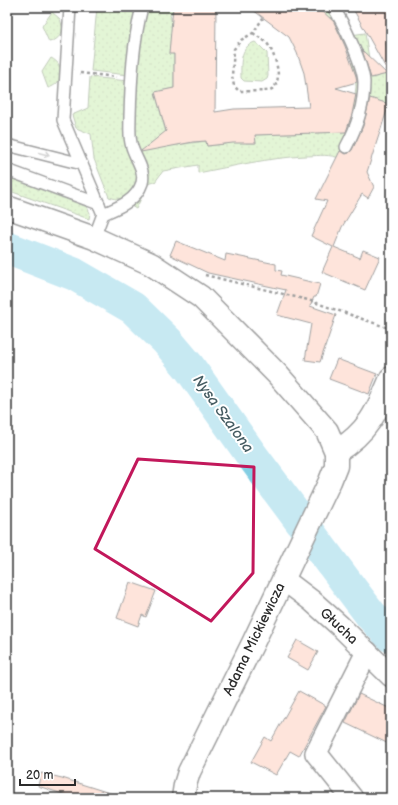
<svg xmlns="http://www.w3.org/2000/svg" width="398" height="805" font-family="'Balsamiq Sans',sans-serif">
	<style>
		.grass { fill: url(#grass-dots); stroke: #768a68 }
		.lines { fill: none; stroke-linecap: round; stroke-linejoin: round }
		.river { stroke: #83cee3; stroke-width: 33 }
		.building { fill: #fcc4af; stroke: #2b2b2b }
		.service-casing { stroke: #2b2b2b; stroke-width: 14 }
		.minor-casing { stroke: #2b2b2b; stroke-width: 24 }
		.tertiary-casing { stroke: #2b2b2b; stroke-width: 25 }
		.secondary-casing { stroke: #2b2b2b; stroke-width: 25 }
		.path { stroke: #2b2b2b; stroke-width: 2.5; stroke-dasharray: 3 3; stroke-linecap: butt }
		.service { stroke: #fff; stroke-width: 11 }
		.minor { stroke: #fff; stroke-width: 21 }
		.tertiary { stroke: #fff; stroke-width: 22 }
		.secondary { stroke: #fff; stroke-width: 22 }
		.oneway { stroke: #a0a0a0 }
		.marked { fill: none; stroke: #c2185b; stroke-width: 3; stroke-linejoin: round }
		.labels { text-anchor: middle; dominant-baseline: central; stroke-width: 4; stroke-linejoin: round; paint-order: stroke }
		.street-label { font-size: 14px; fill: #2b2b2b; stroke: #fff }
		.water-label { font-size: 15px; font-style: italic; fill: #455c62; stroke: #fff }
	</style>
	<defs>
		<pattern id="grass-dots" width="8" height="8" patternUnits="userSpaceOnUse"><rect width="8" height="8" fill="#c2e9a4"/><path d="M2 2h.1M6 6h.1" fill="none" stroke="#a7c88d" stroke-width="1.8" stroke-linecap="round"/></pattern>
	</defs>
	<rect width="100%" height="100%" fill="#fff"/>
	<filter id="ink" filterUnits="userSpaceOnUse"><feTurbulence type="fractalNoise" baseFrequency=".025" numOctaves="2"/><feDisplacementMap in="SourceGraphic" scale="8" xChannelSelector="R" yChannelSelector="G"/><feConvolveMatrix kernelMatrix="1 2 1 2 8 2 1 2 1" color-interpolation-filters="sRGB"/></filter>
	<g filter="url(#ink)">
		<g class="grass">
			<polygon points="97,7 139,7 128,75 91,71"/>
			<path d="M146,7H174L170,16L171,17V21H177L175,45L170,44L169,53L174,54V88L155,92L166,133L157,138L156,142L161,147L206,141L207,146L225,144L224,138L245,135L246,143H255V135L339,132L338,117L352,115L356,87L355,73L336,78V69L353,62C346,42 333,22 318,7H331L333,9C343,32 356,54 361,78C364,95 352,135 344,150L348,153L361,119L366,78L356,48L350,35L365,33L372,78L390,73L389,104L371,99L350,163C346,161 341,158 336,157C326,154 315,156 305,156C268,158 234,166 198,173V165L163,171L155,182L148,184L136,209L131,206V204L145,188L147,176L146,169L137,151L134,138V106L136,68L142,25Z"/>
			<path d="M52,12L60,19L63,29C61,36 56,41 49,42L42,26Z"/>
			<path d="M255,42L260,46L267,53L268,76L267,79L262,82L244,81L241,78C241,65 239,47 255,42Z"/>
			<path d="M51,58C66,65 64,84 48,88L42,72Z"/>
			<polygon points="90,77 128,81 139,170 138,183 126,198 116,199 109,197 94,159 91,134 76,128 72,115 88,108"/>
			<polygon points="7,177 87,207 90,213 89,219 7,190"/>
		</g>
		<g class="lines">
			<polyline class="river" points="7,248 74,274 133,308 167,341 189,367 250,453 352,590 371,615 391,636"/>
		</g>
		<g class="building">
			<polygon points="173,7 216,7 215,112 234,109 309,107 304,73 297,53 289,37 249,7 318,7 334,22 345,46 356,76 357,82 336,88 356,94 352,114 346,132 255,135 256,143 233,143 207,146 206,141 193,142 141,152 141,151 166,131 155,92 174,88 174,54 169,54"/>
			<polygon points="352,7 387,7 391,22 391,42 386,43 390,72 388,72"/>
			<polygon points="362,50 387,74 371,78"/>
			<polygon points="370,98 389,104 367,172 374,187 368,198 362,194 342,227 334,247 360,258 363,250 380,257 365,290 322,272 333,247 311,236 327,201 316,199 340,151 346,154 349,153 352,150 363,126"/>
			<polygon points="176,241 225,261 226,254 276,264 276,270 282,271 281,275 320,284 316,297 314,297 310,306 336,315 320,362 305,360 311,324 277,315 286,290 208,273 170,255"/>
			<polygon points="337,359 377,374 369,394 329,379"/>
			<polygon points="130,582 156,591 146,617 142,615 138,626 117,618"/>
			<polygon points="297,640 318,652 308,670 287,658"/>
			<polygon points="299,691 326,706 299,756 290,751 276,775 251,762 265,737 271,741"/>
			<polygon points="359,694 391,709 391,745 345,723"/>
			<polygon points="41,773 62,778 116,795 115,798 75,798 38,786"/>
		</g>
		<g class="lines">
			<g class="service-casing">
				<g id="service">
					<polyline points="70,7 63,120 103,214 94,238"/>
					<path d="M333,7C343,22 363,64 364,82C364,105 357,127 346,147"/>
					<polyline points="7,145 82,164"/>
					<polyline points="7,170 99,204"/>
					<path d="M103,214C119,207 136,201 142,183C146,169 133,156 131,143C129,134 130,124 130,116C131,79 133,42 142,7"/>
				</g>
			</g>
			<g class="minor-casing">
				<g id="minor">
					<polyline points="283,579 312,601 340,626 391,676"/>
					<polyline points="352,798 316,753 367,652"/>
				</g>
			</g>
			<g class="tertiary-casing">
				<path id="tertiary" d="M336,452C368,432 377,412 391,378"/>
			</g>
			<g class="secondary-casing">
				<polyline id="secondary" points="7,207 94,238 151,264 201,297 277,374 327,431 336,452 336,466 330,481 253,643 189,772 185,785 183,798"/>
			</g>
			<g class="path">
				<path d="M253,33C257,36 262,39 266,42C274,51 286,83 270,90C265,92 245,91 239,91L234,86L232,76L234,49L241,40L253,33L263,18"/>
				<polyline points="80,73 117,77"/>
				<polyline points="205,275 308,300 391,329"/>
			</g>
			<use href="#service" class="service"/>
			<use href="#minor" class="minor"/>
			<use href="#tertiary" class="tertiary"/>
			<use href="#secondary" class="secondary"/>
		</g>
		<defs><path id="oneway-shaft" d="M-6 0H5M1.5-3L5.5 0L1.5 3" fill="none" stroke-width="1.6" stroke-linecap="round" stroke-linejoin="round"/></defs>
		<use class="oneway" href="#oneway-shaft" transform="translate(44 154) rotate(15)"/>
	</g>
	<path d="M0 0H398V805H0ZM138,459L254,467L253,573L211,621L95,549Z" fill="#fff" fill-opacity=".55" fill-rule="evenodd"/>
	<path class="marked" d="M138,459L254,467L253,573L211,621L95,549Z"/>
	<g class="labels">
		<g class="street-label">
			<text transform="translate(339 626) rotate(43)">Głucha</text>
			<text transform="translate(254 639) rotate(-64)">Adama Mickiewicza</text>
		</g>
		<g class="water-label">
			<text transform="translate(223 414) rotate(54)">Nysa Szalona</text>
		</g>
	</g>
	<rect width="398" height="805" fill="none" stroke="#fff" stroke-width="24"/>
	<rect x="12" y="12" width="374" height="781" fill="none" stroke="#2b2b2b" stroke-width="1.5" filter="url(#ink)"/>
	<path d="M20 779v6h55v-6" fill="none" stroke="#2b2b2b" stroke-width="2"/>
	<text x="26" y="779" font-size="12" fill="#2b2b2b" stroke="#ffffff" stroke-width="3" paint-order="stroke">20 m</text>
</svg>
